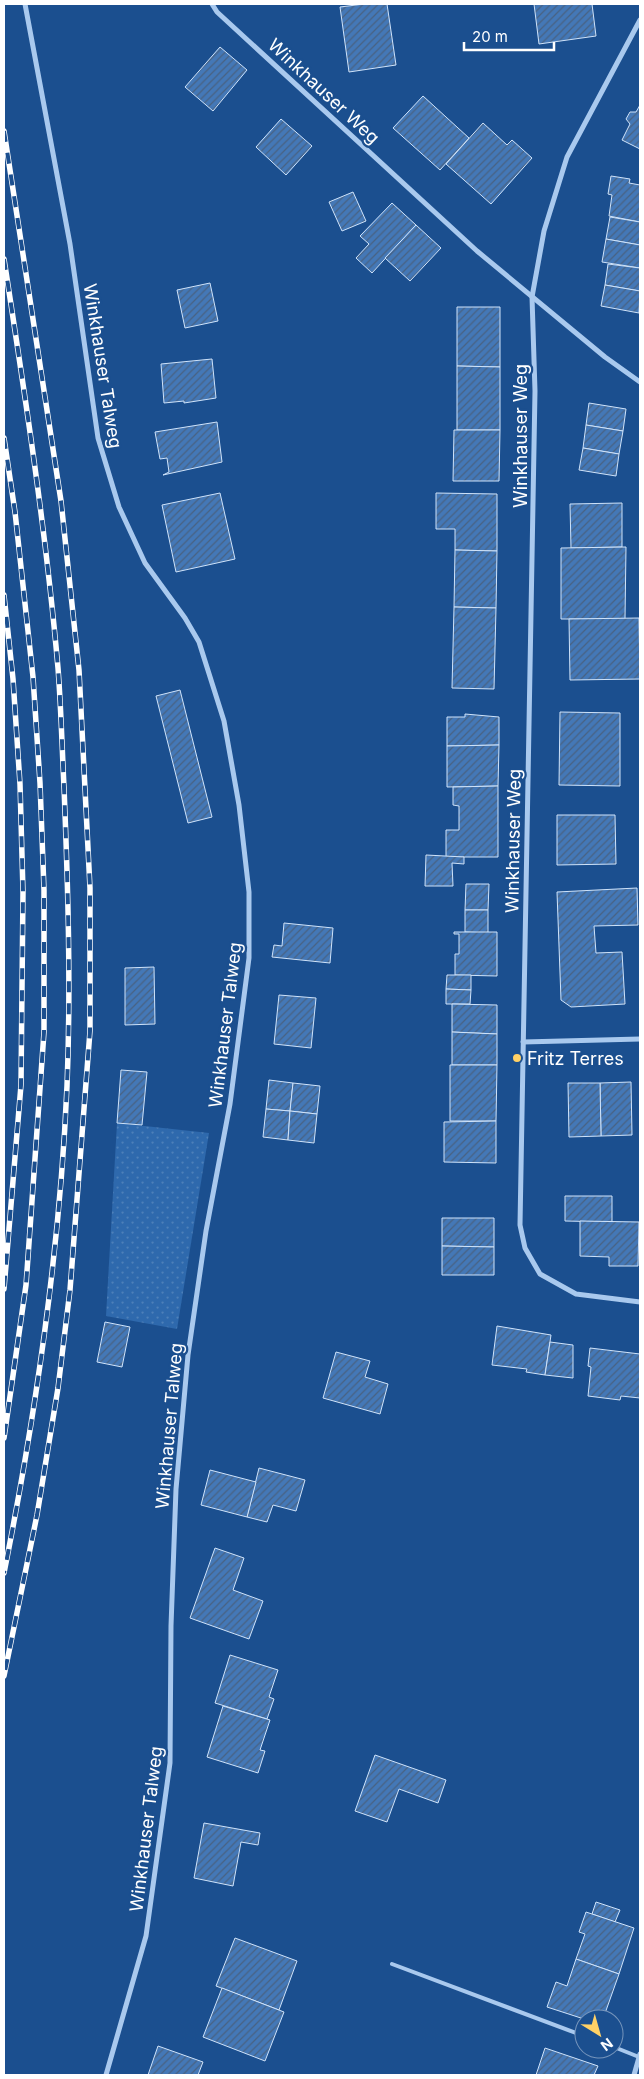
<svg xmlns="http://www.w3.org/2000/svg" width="644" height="2079" font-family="Inter,sans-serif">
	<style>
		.grass { fill: url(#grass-dots) }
		.building { fill: url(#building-hatch); stroke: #cfe3fa }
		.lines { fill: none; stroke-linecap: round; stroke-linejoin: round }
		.service { stroke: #a9c9ee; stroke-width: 4 }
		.minor { stroke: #a9c9ee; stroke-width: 5 }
		.rail-casing { stroke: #fff; stroke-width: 5.5 }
		.rail { stroke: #1b4f8f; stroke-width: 4; stroke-dasharray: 11; stroke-linecap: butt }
		.poi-dot { fill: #ffd166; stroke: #1b4f8f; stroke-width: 2 }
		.labels { text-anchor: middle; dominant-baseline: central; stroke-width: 4.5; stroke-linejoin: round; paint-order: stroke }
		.street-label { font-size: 18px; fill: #fff; stroke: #1b4f8f }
		.poi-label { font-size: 18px; fill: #fff; stroke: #1b4f8f; text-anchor: start }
	</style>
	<defs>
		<pattern id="grass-dots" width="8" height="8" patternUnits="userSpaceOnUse" patternTransform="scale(1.25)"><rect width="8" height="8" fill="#2e69ad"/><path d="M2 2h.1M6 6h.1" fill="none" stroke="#4d80b9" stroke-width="1.8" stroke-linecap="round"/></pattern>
		<pattern id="building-hatch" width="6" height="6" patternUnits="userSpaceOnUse" patternTransform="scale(1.25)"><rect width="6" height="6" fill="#4478b7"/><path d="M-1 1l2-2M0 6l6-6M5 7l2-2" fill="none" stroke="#486282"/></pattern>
	</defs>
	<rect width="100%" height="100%" fill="#1b4f8f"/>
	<polygon class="grass" points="117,1123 209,1133 177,1329 106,1316"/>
	<g class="building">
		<polygon points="364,4 387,4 396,65 349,72 340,7"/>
		<polygon points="534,4 592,4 596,36 539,44"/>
		<polygon points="220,47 247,70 213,111 185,87"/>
		<polygon points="423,96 469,138 440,170 393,128"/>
		<polygon points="640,105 640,149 622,140 630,124 626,119 630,112 636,112"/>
		<polygon points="281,119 312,146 286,175 256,147"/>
		<polygon points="483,123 507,145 512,140 532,158 491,204 446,164"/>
		<polygon points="611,176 630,179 629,183 640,185 640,222 609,216 612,195 608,194"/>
		<polygon points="353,192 366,221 342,231 329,202"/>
		<polygon points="392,203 416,225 372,273 356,258 369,244 360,236"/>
		<polygon points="610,217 640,222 640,245 606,239"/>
		<polygon points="416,225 441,248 410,281 385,258"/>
		<polygon points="606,239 640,245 640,268 602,262"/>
		<polygon points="608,264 640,268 640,291 605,285"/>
		<polygon points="210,283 218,321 185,328 177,290"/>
		<polygon points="605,285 640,291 639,313 601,306"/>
		<polygon points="457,307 500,307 500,367 457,366"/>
		<polygon points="212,359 216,398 184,403 184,401 164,403 161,364"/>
		<polygon points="457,366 500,367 500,430 457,430"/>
		<polygon points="589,403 626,409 623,431 586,425"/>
		<polygon points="217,422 222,462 163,475 169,472 167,458 160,459 155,432"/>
		<polygon points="586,425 623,431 619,454 583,448"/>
		<polygon points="454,430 500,430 499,481 453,481"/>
		<polygon points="583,448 619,454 616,476 579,470"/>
		<polygon points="220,493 235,559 176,572 162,505"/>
		<polygon points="436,493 497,494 497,551 455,550 455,529 436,529"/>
		<polygon points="622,503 622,547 571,548 570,504"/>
		<polygon points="626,547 625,619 561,619 561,548"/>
		<polygon points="455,550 497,551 496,608 454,607"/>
		<polygon points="454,607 496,608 494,689 452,688"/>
		<polygon points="639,618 640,679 570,680 569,619"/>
		<polygon points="180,690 212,817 188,823 156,696"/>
		<polygon points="560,712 620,713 620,786 559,785"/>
		<polygon points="465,714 499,717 499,745 447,746 447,717 465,717"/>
		<polygon points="499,745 498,786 447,787 447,746"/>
		<polygon points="498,786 498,857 446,857 446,830 459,830 459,806 453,805 453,787"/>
		<polygon points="557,815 615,815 616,864 557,865"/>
		<polygon points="426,855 464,857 464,864 452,863 453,886 425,886"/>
		<polygon points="466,884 489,884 488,910 465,910"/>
		<polygon points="637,888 638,925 594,926 596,953 622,952 625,1004 571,1007 561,1000 557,892"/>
		<polygon points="465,910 488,910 488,933 465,932"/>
		<polygon points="284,923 333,928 330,963 272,957 274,945 282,946"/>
		<polygon points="454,932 497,932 497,976 455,975 455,954 459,954 459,934 454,934"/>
		<polygon points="154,967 155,1024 125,1025 125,968"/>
		<polygon points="447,975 471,975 471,990 446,989"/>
		<polygon points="446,989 471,990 470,1004 446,1004"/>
		<polygon points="279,995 316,998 311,1048 274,1044"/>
		<polygon points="452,1004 497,1005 497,1034 452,1032"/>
		<polygon points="452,1032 497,1034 497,1065 452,1065"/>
		<polygon points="450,1065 497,1065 496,1121 450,1121"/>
		<polygon points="121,1070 147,1072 142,1125 117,1123"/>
		<polygon points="269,1080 293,1083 290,1111 266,1109"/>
		<polygon points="631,1082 632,1135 601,1136 600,1083"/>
		<polygon points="293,1083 320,1086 317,1114 290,1111"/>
		<polygon points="568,1083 600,1083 601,1136 569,1137"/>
		<polygon points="266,1109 290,1111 288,1140 263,1137"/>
		<polygon points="290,1111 317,1114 314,1143 288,1140"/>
		<polygon points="496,1121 496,1163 444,1162 444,1122"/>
		<polygon points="565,1196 612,1196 612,1222 565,1221"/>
		<polygon points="442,1218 494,1218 494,1247 442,1246"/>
		<polygon points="580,1221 639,1222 638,1266 609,1266 609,1257 580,1256"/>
		<polygon points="442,1246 494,1247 494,1275 442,1275"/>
		<polygon points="105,1322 130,1327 122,1367 97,1362"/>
		<polygon points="497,1326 551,1335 545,1375 526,1372 527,1369 492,1365"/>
		<polygon points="550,1342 573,1345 573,1378 545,1375"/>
		<polygon points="590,1348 640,1354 640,1398 621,1396 620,1400 588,1396 591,1367 588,1366"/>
		<polygon points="336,1352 370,1361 365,1377 388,1384 380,1414 323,1398"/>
		<polygon points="259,1468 305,1480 296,1511 273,1505 267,1522 247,1517"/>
		<polygon points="210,1470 256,1482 247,1517 201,1505"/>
		<polygon points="215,1548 244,1558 233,1590 263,1601 249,1639 190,1618"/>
		<polygon points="230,1655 278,1670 269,1697 274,1699 267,1719 215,1703"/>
		<polygon points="223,1706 270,1720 260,1750 265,1751 258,1773 207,1757"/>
		<polygon points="375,1755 446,1780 438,1803 399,1789 387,1822 355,1811"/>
		<polygon points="204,1823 260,1833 258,1845 241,1842 233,1886 194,1878"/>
		<polygon points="596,1902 620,1910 615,1922 592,1914"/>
		<polygon points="586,1912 634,1928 619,1974 576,1959 585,1934 579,1932"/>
		<polygon points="235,1938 297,1961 279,2010 216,1986"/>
		<polygon points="576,1959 619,1974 603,2019 584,2019 547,2007 556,1982 567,1986"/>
		<polygon points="222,1988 284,2012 265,2061 203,2037"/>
		<polygon points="158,2046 203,2062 198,2075 148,2075"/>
		<polygon points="545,2048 598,2066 594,2075 536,2075"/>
	</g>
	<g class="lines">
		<g class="service">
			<polyline points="392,1964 584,2036"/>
			<polyline points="614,2047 639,2057"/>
		</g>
		<g class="minor">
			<polyline points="25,4 70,244 98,438 119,507 145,563 185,618 199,642 224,721 239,805 249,892 249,958 230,1104 206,1231 188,1355 176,1489 171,1626 170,1763 146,1936 106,2075"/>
			<polyline points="212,4 217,12 477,251 605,357 640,382"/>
			<polyline points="640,20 567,157 544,231 532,297 535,391 520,1225 525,1248 540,1274 576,1294 640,1302"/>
			<polyline points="523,1042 640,1039"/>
			<polyline points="634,2075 640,2054"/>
		</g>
		<g class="rail-casing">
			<g id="rail">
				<polyline points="4,131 61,501 79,670 90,888 90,1031 70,1290 58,1388 37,1515 4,1676"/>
				<path d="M4,259C25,395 46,531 58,668C61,707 62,747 64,787C68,887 71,986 67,1086C60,1249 36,1413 4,1573"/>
				<polyline points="4,438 15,512 33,677 40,783 44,890 44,1032 26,1285 4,1438"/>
				<polyline points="4,595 13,679 20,784 23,892 21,1085 4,1289"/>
			</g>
		</g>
		<use href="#rail" class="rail"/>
	</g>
	<circle class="poi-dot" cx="517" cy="1058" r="5"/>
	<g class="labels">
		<g class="street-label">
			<text transform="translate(324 91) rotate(43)">Winkhauser Weg</text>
			<text transform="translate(103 366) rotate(81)">Winkhauser Talweg</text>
			<text transform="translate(520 436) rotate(-90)">Winkhauser Weg</text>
			<text transform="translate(513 841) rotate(-89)">Winkhauser Weg</text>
			<text transform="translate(225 1025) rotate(-83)">Winkhauser Talweg</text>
			<text transform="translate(169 1426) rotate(-85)">Winkhauser Talweg</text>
			<text transform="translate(146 1829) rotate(-83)">Winkhauser Talweg</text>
		</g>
		<g class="poi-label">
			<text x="527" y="1058">Fritz Terres</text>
		</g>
	</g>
	<rect width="644" height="2079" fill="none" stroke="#ffffff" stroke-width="10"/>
	<g transform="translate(599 2034) rotate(143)"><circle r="24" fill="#1b4f8f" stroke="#7695bc"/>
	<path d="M0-4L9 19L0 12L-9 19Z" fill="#ffd166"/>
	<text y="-8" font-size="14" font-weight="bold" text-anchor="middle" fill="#ffffff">N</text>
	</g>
	<path d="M464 42v8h90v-8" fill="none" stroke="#ffffff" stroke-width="2.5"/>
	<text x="472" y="42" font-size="15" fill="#ffffff" stroke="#1b4f8f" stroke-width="4" paint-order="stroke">20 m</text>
</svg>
